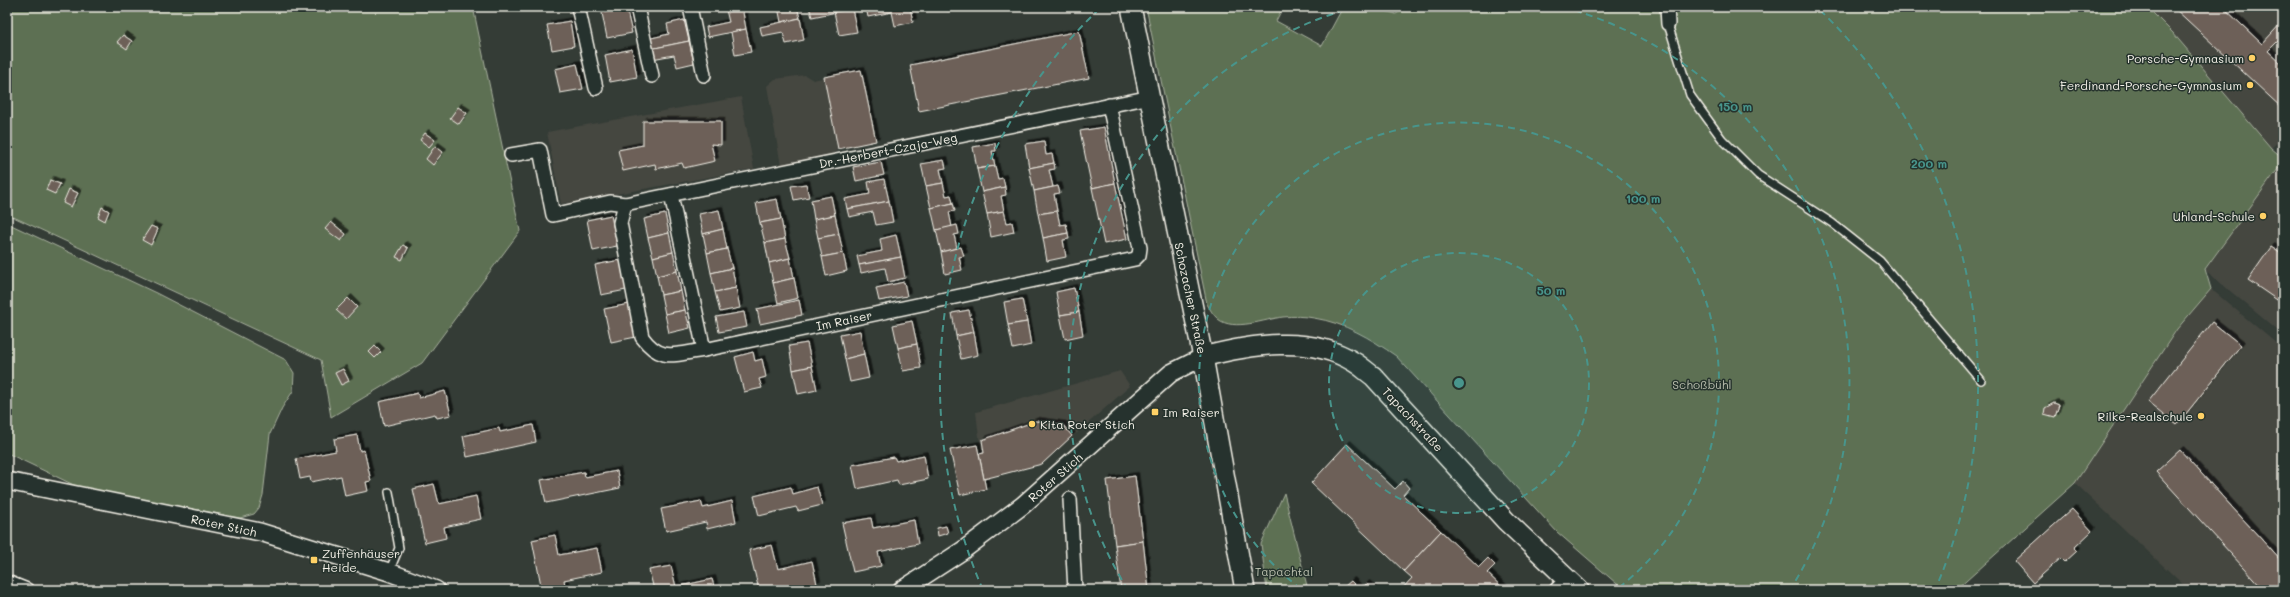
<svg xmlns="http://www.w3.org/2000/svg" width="2290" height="597" font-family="Mali,sans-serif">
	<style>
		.built { fill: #454740 }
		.green { fill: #5d7053; stroke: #a8b09e }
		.building { fill: #6d6159; stroke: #f4f1e8; filter: url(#shadow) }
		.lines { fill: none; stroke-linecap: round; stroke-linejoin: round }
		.service-casing { stroke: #f4f1e8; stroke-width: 10 }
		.minor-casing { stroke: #f4f1e8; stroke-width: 16 }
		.tertiary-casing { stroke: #f4f1e8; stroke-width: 20 }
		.secondary-casing { stroke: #f4f1e8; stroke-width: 22 }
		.service { stroke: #26332d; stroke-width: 7 }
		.minor { stroke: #26332d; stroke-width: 13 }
		.tertiary { stroke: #26332d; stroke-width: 17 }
		.secondary { stroke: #26332d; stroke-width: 19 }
		.ring { fill: none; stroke: #48958c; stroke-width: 2; stroke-dasharray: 7 5 }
		.poi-dot { fill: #ffd166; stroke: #26332d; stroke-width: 1.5 }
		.labels { text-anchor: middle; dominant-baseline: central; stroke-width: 3; stroke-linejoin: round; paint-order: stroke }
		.poi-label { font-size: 12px; fill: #f4f1e8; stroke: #26332d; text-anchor: end }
		.street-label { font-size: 12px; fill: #f4f1e8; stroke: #26332d }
		.park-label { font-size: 12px; fill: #b8bdac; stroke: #26332d }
		.centre { fill: #48958c; stroke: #26332d; stroke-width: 2 }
		.ring-label { font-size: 12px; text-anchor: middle; font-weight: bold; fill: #48958c; stroke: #26332d; stroke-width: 3; stroke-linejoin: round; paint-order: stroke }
	</style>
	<defs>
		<filter id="shadow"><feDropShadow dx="3.5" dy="-3.5" stdDeviation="0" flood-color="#0009"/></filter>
	</defs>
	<rect width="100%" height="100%" fill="#343c36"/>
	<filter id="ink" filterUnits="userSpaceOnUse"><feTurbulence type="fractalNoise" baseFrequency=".025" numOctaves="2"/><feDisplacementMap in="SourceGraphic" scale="8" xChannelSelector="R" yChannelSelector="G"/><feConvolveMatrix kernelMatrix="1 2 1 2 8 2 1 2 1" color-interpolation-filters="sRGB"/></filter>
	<g filter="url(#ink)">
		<g class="built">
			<polygon points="2147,7 2283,7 2283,138 2271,148 2173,33"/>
			<polygon points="861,70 876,141 838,149 831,156 781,166 767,86 775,79 805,75 813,80"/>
			<polygon points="741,97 754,169 561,204 547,132"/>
			<polygon points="2283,162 2283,335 2205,270"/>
			<polygon points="2211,289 2283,349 2283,590 2189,590 2075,483 2177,329"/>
			<polygon points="1120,371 1130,386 1042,464 984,479 976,412"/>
		</g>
		<g class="green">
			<polygon points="7,7 473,7 520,231 422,363 331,417 321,360 7,214"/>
			<path d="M1146,7H1283L1276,21L1322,46L1343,7H1371L1396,14L1407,7H2147L2173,33L2271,148L2283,158V162L2205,269L2211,289L2177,329L2075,483L1956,590H1624L1557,532L1396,356C1370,338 1345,323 1314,318C1304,316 1293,316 1283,317C1265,319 1234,332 1218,319C1213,315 1210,309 1207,304Z"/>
			<polygon points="7,223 156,293 286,360 294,373 293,391 282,408 270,434 263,495 259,508 254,514 240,518 78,487 7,453"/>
			<polygon points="1284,493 1308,590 1267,590 1261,544"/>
		</g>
		<g class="building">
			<polygon points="626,7 632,33 607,38 602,13"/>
			<polygon points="742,7 746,29 708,37 706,27 729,22 726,10"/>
			<polygon points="778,7 797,7 800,18 781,22"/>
			<polygon points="809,7 852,7 852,9 812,17"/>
			<polygon points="866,7 910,7 913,22 895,26 892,12 868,17"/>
			<polygon points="946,7 965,7 965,8 947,11"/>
			<polygon points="2173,7 2223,7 2262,44 2283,21 2283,36 2268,51 2283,65 2283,109"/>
			<polygon points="852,9 857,32 839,35 834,12"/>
			<polygon points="800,18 804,40 786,44 783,32 762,36 760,27"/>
			<polygon points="684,20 689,41 650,49 647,39 669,34 667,24"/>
			<polygon points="570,21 574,46 552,50 547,25"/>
			<polygon points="746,29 751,52 735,55 731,32"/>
			<polygon points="1079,31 1089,78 919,111 910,65"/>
			<polygon points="123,35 132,41 127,49 117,42"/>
			<polygon points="689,41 694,63 677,67 674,55 652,59 650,49"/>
			<polygon points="632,49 637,77 610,82 605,55"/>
			<polygon points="577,64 583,89 560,93 555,69"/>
			<polygon points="861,70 876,141 838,149 824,77"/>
			<polygon points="458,107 467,113 459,124 450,118"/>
			<polygon points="643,121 721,121 721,145 711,144 715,161 684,168 682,163 656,169 655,164 623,171 618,150 643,145"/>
			<polygon points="1104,127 1115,183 1092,188 1080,131"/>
			<polygon points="425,133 435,140 429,147 420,140"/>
			<polygon points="1044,141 1046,155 1052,154 1054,163 1029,168 1025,144"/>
			<polygon points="995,143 996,151 992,151 995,166 977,169 973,147"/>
			<polygon points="435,146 443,152 433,165 426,159"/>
			<polygon points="944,160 946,168 940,169 943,183 926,186 921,164"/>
			<polygon points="881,162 884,175 856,181 853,167"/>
			<polygon points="1054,163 1055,169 1049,170 1053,187 1034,191 1029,168"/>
			<polygon points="995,166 998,179 1003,178 1005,187 982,192 977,169"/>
			<polygon points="884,179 889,201 847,209 845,199 870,194 868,182"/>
			<polygon points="50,180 60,184 55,194 46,190"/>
			<polygon points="943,183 946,196 951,195 953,203 931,208 926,186"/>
			<polygon points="1115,183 1127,239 1104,244 1092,188"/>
			<polygon points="806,184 809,197 794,200 791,186"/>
			<polygon points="1058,186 1060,193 1054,194 1057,211 1038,214 1034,191"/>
			<polygon points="1005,187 1006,195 1001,196 1004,211 987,214 982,192"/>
			<polygon points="69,189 78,193 71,207 63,203"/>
			<polygon points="831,196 835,215 814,219 811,200"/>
			<polygon points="777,199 781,219 760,223 756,203"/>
			<polygon points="889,201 893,222 876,225 873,212 849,217 847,209"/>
			<polygon points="953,203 955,211 949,212 952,227 936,230 931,208"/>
			<polygon points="102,207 109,211 105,221 98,217"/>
			<polygon points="719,210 723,229 703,234 699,214"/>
			<polygon points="1004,211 1007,223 1012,222 1014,232 991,237 987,214"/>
			<polygon points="1057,211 1060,225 1066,224 1068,233 1043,238 1038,214"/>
			<polygon points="665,214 669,233 648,238 644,219"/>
			<polygon points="611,215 617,246 593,251 587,220"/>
			<polygon points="835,215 839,234 818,238 814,219"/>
			<polygon points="781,219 785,239 765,243 760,223"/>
			<polygon points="331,222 346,234 341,241 325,229"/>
			<polygon points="957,225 959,234 954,235 957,248 941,252 936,230"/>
			<polygon points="151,226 158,229 151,245 142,240"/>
			<polygon points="723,229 727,249 707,253 703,234"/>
			<polygon points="669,233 673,252 653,257 648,238"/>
			<polygon points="1068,233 1069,239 1063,240 1066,257 1047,261 1043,238"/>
			<polygon points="839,234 843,253 822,257 818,238"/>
			<polygon points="896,235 901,257 859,265 857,256 882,251 880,239"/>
			<polygon points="785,239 790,258 769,263 765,243"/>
			<polygon points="403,245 408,248 402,260 396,257"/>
			<polygon points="961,247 964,256 959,257 962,270 945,274 941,252"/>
			<polygon points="2271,247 2283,255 2283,304 2248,280"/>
			<polygon points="727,249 732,268 711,273 707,253"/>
			<polygon points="673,252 677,271 657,276 653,257"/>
			<polygon points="843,253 847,271 826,276 822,257"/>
			<polygon points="901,257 905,278 888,282 885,268 861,273 859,265"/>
			<polygon points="790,258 794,278 773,283 769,263"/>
			<polygon points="620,260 626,290 601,295 595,265"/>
			<polygon points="732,268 736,288 715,292 711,273"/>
			<polygon points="677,271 681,291 661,295 657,276"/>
			<polygon points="794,278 798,298 778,303 773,283"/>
			<polygon points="904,282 907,296 879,301 876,288"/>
			<polygon points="736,288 740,308 720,312 715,292"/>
			<polygon points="1074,288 1079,312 1060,315 1056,292"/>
			<polygon points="681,291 685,310 665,314 661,295"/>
			<polygon points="348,298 357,307 346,319 336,310"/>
			<polygon points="1022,299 1027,322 1008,325 1004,302"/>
			<polygon points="799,300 802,315 760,324 757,309"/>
			<polygon points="629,304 636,337 611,342 604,309"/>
			<polygon points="685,310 690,328 669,333 665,314"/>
			<polygon points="969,310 974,332 956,336 952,313"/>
			<polygon points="744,312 747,327 719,332 716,317"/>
			<polygon points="1079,312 1083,335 1065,339 1060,315"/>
			<polygon points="912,321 917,344 898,348 893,325"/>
			<polygon points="1027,322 1031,345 1013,349 1008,325"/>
			<polygon points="2212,322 2241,345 2177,425 2148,402"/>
			<polygon points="860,331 864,354 845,359 840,335"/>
			<polygon points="974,332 978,355 961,359 956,336"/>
			<polygon points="807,343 812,366 793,370 789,346"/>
			<polygon points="917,344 921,368 903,371 898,348"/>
			<polygon points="375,346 381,352 375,358 369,352"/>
			<polygon points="753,352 755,361 762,359 766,377 759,379 762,388 744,392 735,357"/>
			<polygon points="864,354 869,378 850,382 845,359"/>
			<polygon points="812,366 817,390 798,394 793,370"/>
			<polygon points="343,369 349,381 341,385 335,373"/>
			<polygon points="445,391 451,415 437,418 435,414 384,426 379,402 418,393 419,398"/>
			<polygon points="2054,403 2059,405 2055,417 2044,414 2045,408"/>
			<polygon points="1036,421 1063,425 1072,436 1042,464 984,479 979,454 984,453 982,440"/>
			<polygon points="533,425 536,442 467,457 463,436 499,428 500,432"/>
			<polygon points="357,435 360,451 364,450 371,481 366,482 368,491 345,496 341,476 311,482 310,477 300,479 296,459 336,451 334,439"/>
			<polygon points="1347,444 1395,489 1403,481 1409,488 1403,495 1441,531 1404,571 1311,483"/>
			<polygon points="977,445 986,489 960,495 950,450"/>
			<polygon points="2180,450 2283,563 2283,590 2264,590 2156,472"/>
			<polygon points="924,455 928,479 899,485 897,480 857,489 852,465 894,457 896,461"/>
			<polygon points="617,471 620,488 546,503 541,480 584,472 585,477"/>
			<polygon points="1135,476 1143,541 1115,545 1107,480"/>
			<polygon points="434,484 439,504 476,496 481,519 444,527 446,538 425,543 413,489"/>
			<polygon points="791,487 793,494 817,487 822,505 798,511 796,507 759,516 754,496"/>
			<polygon points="701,501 703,508 732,501 736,522 707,529 706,522 666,531 661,509"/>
			<polygon points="2072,509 2092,531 2074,548 2077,551 2065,562 2061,558 2033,583 2014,561"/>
			<polygon points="871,518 873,528 914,520 918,544 878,552 881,566 853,572 842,523"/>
			<polygon points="946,526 948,533 938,536 937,528"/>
			<polygon points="1441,531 1479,567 1488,558 1495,565 1487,573 1505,590 1426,590 1421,585 1417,588 1419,590 1401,590 1412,578 1404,571"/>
			<polygon points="555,535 559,555 597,548 602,572 564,580 566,590 542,590 532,540"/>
			<polygon points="1143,541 1149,590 1121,590 1115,545"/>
			<polygon points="772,545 778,569 812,561 817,584 792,590 759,590 749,550"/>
			<polygon points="671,566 676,587 712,579 715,590 654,590 649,570"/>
			<polygon points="1351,581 1360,590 1366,584 1373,590 1347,590 1345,586"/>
		</g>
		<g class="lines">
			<g class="service-casing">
				<g id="service">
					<polyline points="1668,24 1690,95 1722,139 1758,175 1832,223 1880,261 1981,380"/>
					<polyline points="389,572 399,548 389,492"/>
					<polyline points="1552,590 1563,578"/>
				</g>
			</g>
			<g class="minor-casing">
				<g id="minor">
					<polyline points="578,7 596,88"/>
					<polyline points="637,7 652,76"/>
					<polyline points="690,7 704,75"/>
					<polyline points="1667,7 1668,24"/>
					<polyline points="511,155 540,150 553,215 610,202 625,204 1151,97"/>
					<polyline points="671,195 704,350"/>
					<path d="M625,204L620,223L642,337C661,363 675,354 704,350L1135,259L1139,255L1140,248L1109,105"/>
					<polyline points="1070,499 1075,590"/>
					<polyline points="7,582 27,590"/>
				</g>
			</g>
			<g class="tertiary-casing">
				<g id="tertiary">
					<polyline points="7,481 260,532 389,572 436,590"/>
					<polyline points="902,590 962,551 1023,505 1171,373 1203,357"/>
				</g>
			</g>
			<g class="secondary-casing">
				<g id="secondary">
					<polyline points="1131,7 1203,357 1245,590"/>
					<path d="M1203,357C1249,345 1310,334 1354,362C1361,366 1367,372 1373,376L1506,521L1579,590"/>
				</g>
			</g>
			<use href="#service" class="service"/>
			<use href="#minor" class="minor"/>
			<use href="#tertiary" class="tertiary"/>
			<use href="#secondary" class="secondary"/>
		</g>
	</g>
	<circle cx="1459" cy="383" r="130" fill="#48958c" fill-opacity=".12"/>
	<g class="ring">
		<circle cx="1459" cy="383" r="130"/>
		<path d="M1301 589A260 260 0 1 1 1617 589"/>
		<path d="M1128 590A390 390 0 0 1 1355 7M1563 7A390 390 0 0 1 1790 590"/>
		<path d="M983 590A519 519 0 0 1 1098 10M1820 10A519 519 0 0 1 1935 590"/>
	</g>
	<g class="poi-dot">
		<circle cx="2252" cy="58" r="4"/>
		<circle cx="2250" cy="85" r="4"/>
		<circle cx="2263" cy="216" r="4"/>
		<rect x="1151" y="408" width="8" height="8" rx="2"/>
		<circle cx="2201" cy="416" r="4"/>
		<circle cx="1032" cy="424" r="4"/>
		<rect x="310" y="556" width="8" height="8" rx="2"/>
	</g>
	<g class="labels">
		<g class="poi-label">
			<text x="2244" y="58">Porsche-Gymnasium</text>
			<text x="2242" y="85">Ferdinand-Porsche-Gymnasium</text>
			<text x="2255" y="216">Uhland-Schule</text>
			<text x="1163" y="412" text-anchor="start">Im Raiser</text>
			<text x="2193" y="416">Rilke-Realschule</text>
			<text x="1040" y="424" text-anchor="start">Kita Roter Stich</text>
			<text x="322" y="553" text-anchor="start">Zuffenhäuser<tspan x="322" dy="14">Heide</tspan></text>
		</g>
		<g class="street-label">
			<text transform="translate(888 150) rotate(-11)">Dr.-Herbert-Czaja-Weg</text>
			<text transform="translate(1191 298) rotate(78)">Schozacher Straße</text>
			<text transform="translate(844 320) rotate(-12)">Im Raiser</text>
			<text transform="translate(1413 419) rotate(47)">Tapachstraße</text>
			<text transform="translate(1055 477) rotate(-41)">Roter Stich</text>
			<text transform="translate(224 525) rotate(12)">Roter Stich</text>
		</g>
		<g class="park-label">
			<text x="1702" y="384">Schoßbühl</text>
			<text x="1284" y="571">Tapachtal</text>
		</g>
	</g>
	<circle cx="1459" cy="383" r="6" class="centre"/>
	<g class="ring-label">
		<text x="1735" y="111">150 m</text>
		<text x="1929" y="168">200 m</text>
		<text x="1643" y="203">100 m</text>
		<text x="1551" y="295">50 m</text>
	</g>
	<rect width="2290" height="597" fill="none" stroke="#26332d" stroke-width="24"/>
	<rect x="12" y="12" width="2266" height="573" fill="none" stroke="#f4f1e8" stroke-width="1.5" filter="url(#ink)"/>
</svg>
